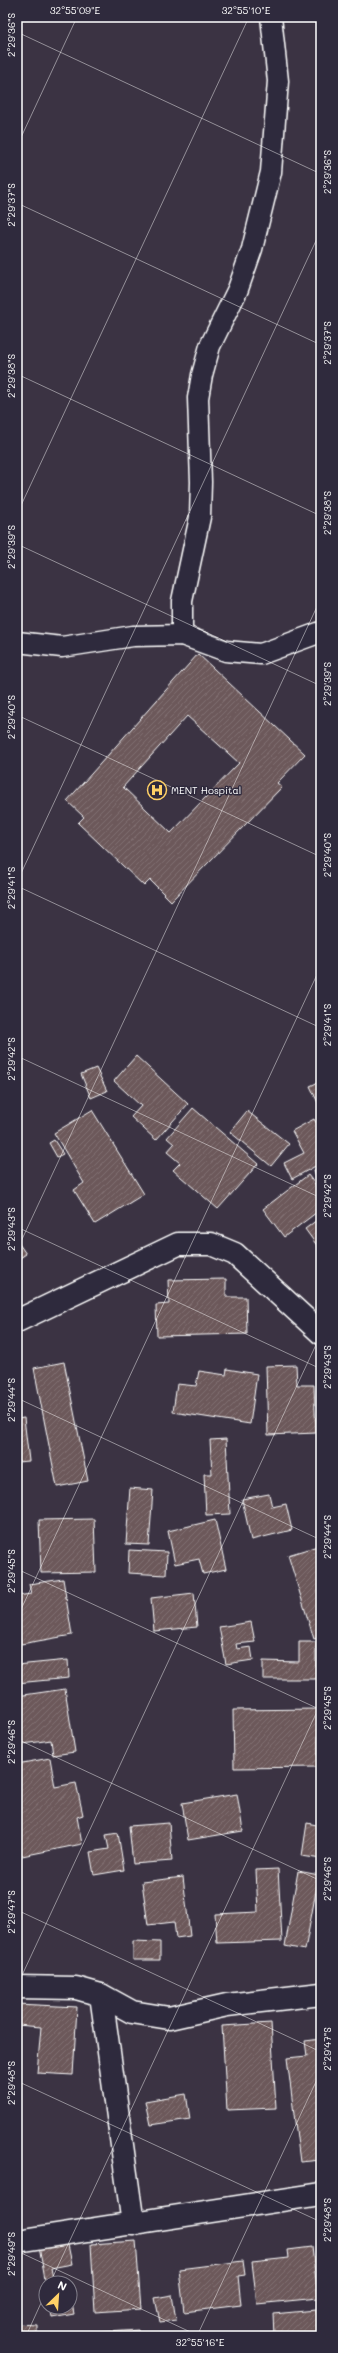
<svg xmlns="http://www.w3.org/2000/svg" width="338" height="2353" font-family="Mali,sans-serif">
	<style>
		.building { fill: url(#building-hatch); stroke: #fff; fill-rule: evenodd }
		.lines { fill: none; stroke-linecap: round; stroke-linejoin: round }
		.lane-casing { stroke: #fff; stroke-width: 23 }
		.street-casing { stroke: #fff; stroke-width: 25 }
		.lane { stroke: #2f2a3d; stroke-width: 20 }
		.street { stroke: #2f2a3d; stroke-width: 22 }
		.ticks { fill: none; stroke: #fff; stroke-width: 1; stroke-opacity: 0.45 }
		.labels { text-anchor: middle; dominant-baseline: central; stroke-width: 3; stroke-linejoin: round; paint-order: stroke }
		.poi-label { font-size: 10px; fill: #fff; stroke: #2f2a3d; text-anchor: start }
		.neatline { fill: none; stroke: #fff; stroke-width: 1.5 }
		.ticks-label { font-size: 10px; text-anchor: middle; fill: #fff }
	</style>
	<defs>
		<pattern id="building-hatch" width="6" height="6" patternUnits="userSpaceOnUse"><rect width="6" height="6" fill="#6c585a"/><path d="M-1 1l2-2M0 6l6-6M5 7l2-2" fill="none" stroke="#827173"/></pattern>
	</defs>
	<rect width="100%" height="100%" fill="#3b3343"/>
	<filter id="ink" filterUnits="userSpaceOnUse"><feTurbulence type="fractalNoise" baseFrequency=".025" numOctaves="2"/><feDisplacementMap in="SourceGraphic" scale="8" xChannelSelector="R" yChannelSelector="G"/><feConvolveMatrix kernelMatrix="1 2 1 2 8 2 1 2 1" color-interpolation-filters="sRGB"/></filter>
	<g filter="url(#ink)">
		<g class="building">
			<path d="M198,654L305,754L277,783L282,787L171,901L150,880L144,886L78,823L84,817L67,801ZM187,716L239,763L171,833L123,787Z"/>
			<polygon points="136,1056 188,1104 156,1140 131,1117 141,1106 114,1081"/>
			<polygon points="96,1068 107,1091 91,1098 81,1074"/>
			<polygon points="321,1081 321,1109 310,1086"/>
			<polygon points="193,1108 258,1164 218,1209 173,1170 180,1163 167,1152 174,1144 167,1138"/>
			<polygon points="92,1110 144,1194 95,1224 74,1190 84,1183 54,1133"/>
			<polygon points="247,1111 289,1144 271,1166 230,1132"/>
			<polygon points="314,1119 321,1131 321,1163 292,1179 284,1163 304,1153 292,1131"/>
			<polygon points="54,1140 63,1154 57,1157 49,1143"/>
			<polygon points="321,1168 321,1187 319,1188 314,1170"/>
			<polygon points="308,1175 321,1192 321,1209 284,1237 263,1209"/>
			<polygon points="321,1217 321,1251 305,1229"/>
			<polygon points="17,1241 26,1254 17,1260"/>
			<polygon points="226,1279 226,1297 246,1297 247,1334 157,1336 156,1305 169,1304 168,1280"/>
			<polygon points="64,1362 88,1481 57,1487 34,1368"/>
			<polygon points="296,1365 297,1385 314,1385 316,1433 268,1435 266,1366"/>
			<polygon points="227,1369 257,1374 250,1424 173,1412 177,1384 196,1386 199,1371 226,1375"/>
			<polygon points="24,1418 29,1461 17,1462 17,1419"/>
			<polygon points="226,1439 230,1514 206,1515 204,1474 212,1474 210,1440"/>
			<polygon points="130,1488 153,1490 149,1545 126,1544"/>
			<polygon points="269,1494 272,1507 286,1504 292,1530 251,1540 242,1499"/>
			<polygon points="94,1519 96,1572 41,1573 39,1520"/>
			<polygon points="215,1520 226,1569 203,1574 199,1559 175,1564 168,1531"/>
			<polygon points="321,1545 321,1637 314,1639 288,1555"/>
			<polygon points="129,1550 167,1552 166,1575 128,1573"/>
			<polygon points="63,1579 72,1635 21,1644 17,1622 17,1596 31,1594 29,1584"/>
			<polygon points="194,1593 197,1627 154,1631 151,1598"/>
			<polygon points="251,1622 255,1642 236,1644 237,1649 251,1647 253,1660 226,1664 219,1627"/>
			<polygon points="299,1642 316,1642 316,1679 263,1679 263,1661 299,1662"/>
			<polygon points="68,1660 69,1678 17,1683 17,1665"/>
			<polygon points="65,1689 75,1752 53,1755 51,1740 17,1745 17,1696"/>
			<polygon points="318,1709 318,1767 234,1768 233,1710"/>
			<polygon points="50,1758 55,1787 76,1783 83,1815 77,1817 82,1844 17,1857 17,1764"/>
			<polygon points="237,1794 243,1831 188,1840 182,1803"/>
			<polygon points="169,1823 172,1861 133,1864 129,1826"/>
			<polygon points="307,1823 321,1826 321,1859 302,1856"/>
			<polygon points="118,1833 124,1870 94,1875 90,1852 109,1849 106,1835"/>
			<polygon points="278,1869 282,1941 217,1943 215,1914 258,1912 256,1870"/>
			<polygon points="298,1871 319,1875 305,1950 285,1946"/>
			<polygon points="183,1877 190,1936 176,1938 174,1922 148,1925 142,1882"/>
			<polygon points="133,1941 160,1942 160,1960 133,1960"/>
			<polygon points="17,2004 77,2007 73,2075 37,2073 41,2027 17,2025"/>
			<polygon points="271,2023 276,2108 227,2110 222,2026"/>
			<polygon points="321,2039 321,2160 300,2162 287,2058 307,2056 305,2041"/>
			<polygon points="186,2094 190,2119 150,2125 145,2101"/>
			<polygon points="67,2240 72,2264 51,2268 54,2283 46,2285 39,2246"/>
			<polygon points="136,2241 141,2309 95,2312 91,2244"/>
			<polygon points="312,2247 318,2298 257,2304 252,2262 289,2258 288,2250"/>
			<polygon points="243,2261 245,2275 238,2276 241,2305 184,2312 179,2269"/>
			<polygon points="70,2293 74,2314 52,2318 50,2307 70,2307"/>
			<polygon points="172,2295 176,2320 160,2322 155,2298"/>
			<polygon points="316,2310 317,2318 321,2317 321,2336 274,2336 273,2314"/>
			<polygon points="17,2324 37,2325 37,2336 17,2336"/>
			<polygon points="138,2330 139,2336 62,2335"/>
		</g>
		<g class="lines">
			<g class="lane-casing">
				<g id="lane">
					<polyline points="182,635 182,601 200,517 201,482 198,398 202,375 210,346 238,289 252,249 271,172 278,81 271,17"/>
					<polyline points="17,642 62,647 133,636 182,635 226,651 261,654 321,632"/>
				</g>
			</g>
			<g class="street-casing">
				<g id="street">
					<polyline points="17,1321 178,1244 211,1244 235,1254 321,1333"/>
					<polyline points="17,1987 76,1988 101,1995 132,2012 169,2018 227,2005 321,1994"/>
					<polyline points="101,1995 133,2224"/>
					<polyline points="17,2241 321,2194"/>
				</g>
			</g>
			<use href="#lane" class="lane"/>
			<use href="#street" class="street"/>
		</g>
	</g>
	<path class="ticks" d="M17,32L321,174M17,146L77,17M17,203L321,345M17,374L321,516M17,514L249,17M17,544L321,686M17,715L321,857M17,882L321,230M17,886L321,1028M17,1056L321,1198M17,1227L321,1369M17,1250L321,598M17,1398L321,1540M17,1569L321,1710M17,1618L321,966M17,1739L321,1881M17,1910L321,2052M17,1986L321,1334M17,2081L321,2222M17,2251L199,2336M50,2283L321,1703M26,2336L46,2292M197,2336L321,2071"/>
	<defs>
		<g id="hospital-ring" transform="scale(1)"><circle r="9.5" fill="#2f2a3d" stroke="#ffd166" stroke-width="1.5"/><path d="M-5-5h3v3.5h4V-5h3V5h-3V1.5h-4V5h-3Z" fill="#ffd166"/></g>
	</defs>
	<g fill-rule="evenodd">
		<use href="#hospital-ring" x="157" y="790"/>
	</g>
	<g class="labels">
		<g class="poi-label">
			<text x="171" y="790">MENT Hospital</text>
		</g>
	</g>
	<rect width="338" height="2353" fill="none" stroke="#2f2a3d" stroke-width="44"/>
	<g transform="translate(58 2295) rotate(25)"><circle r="19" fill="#2f2a3d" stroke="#827f8b"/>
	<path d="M0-3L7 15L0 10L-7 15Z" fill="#ffd166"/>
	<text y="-6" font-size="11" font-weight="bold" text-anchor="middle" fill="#ffffff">N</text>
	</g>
	<rect x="22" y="22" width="294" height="2309" class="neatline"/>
	<g class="ticks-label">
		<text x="75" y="14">32°55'09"E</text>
		<text x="246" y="14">32°55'10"E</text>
		<text transform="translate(11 35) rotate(-90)" y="4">2°29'36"S</text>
		<text transform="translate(327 172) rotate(-90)" y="4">2°29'36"S</text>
		<text transform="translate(11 205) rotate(-90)" y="4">2°29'37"S</text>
		<text transform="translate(327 343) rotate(-90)" y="4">2°29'37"S</text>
		<text transform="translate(11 376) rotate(-90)" y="4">2°29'38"S</text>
		<text transform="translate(327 513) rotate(-90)" y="4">2°29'38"S</text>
		<text transform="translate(11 547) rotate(-90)" y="4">2°29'39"S</text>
		<text transform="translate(327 684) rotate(-90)" y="4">2°29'39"S</text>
		<text transform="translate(11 717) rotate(-90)" y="4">2°29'40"S</text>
		<text transform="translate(327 855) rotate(-90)" y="4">2°29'40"S</text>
		<text transform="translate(11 888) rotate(-90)" y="4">2°29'41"S</text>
		<text transform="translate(327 1025) rotate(-90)" y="4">2°29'41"S</text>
		<text transform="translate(11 1059) rotate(-90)" y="4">2°29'42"S</text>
		<text transform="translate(327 1196) rotate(-90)" y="4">2°29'42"S</text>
		<text transform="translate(11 1229) rotate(-90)" y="4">2°29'43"S</text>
		<text transform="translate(327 1367) rotate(-90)" y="4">2°29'43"S</text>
		<text transform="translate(11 1400) rotate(-90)" y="4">2°29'44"S</text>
		<text transform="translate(327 1537) rotate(-90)" y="4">2°29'44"S</text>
		<text transform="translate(11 1571) rotate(-90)" y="4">2°29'45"S</text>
		<text transform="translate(327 1708) rotate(-90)" y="4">2°29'45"S</text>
		<text transform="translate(11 1742) rotate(-90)" y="4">2°29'46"S</text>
		<text transform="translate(327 1879) rotate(-90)" y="4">2°29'46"S</text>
		<text transform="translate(11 1912) rotate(-90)" y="4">2°29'47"S</text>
		<text transform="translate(327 2049) rotate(-90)" y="4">2°29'47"S</text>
		<text transform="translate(11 2083) rotate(-90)" y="4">2°29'48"S</text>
		<text transform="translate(327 2220) rotate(-90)" y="4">2°29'48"S</text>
		<text transform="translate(11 2254) rotate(-90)" y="4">2°29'49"S</text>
		<text x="200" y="2346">32°55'16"E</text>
	</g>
</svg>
